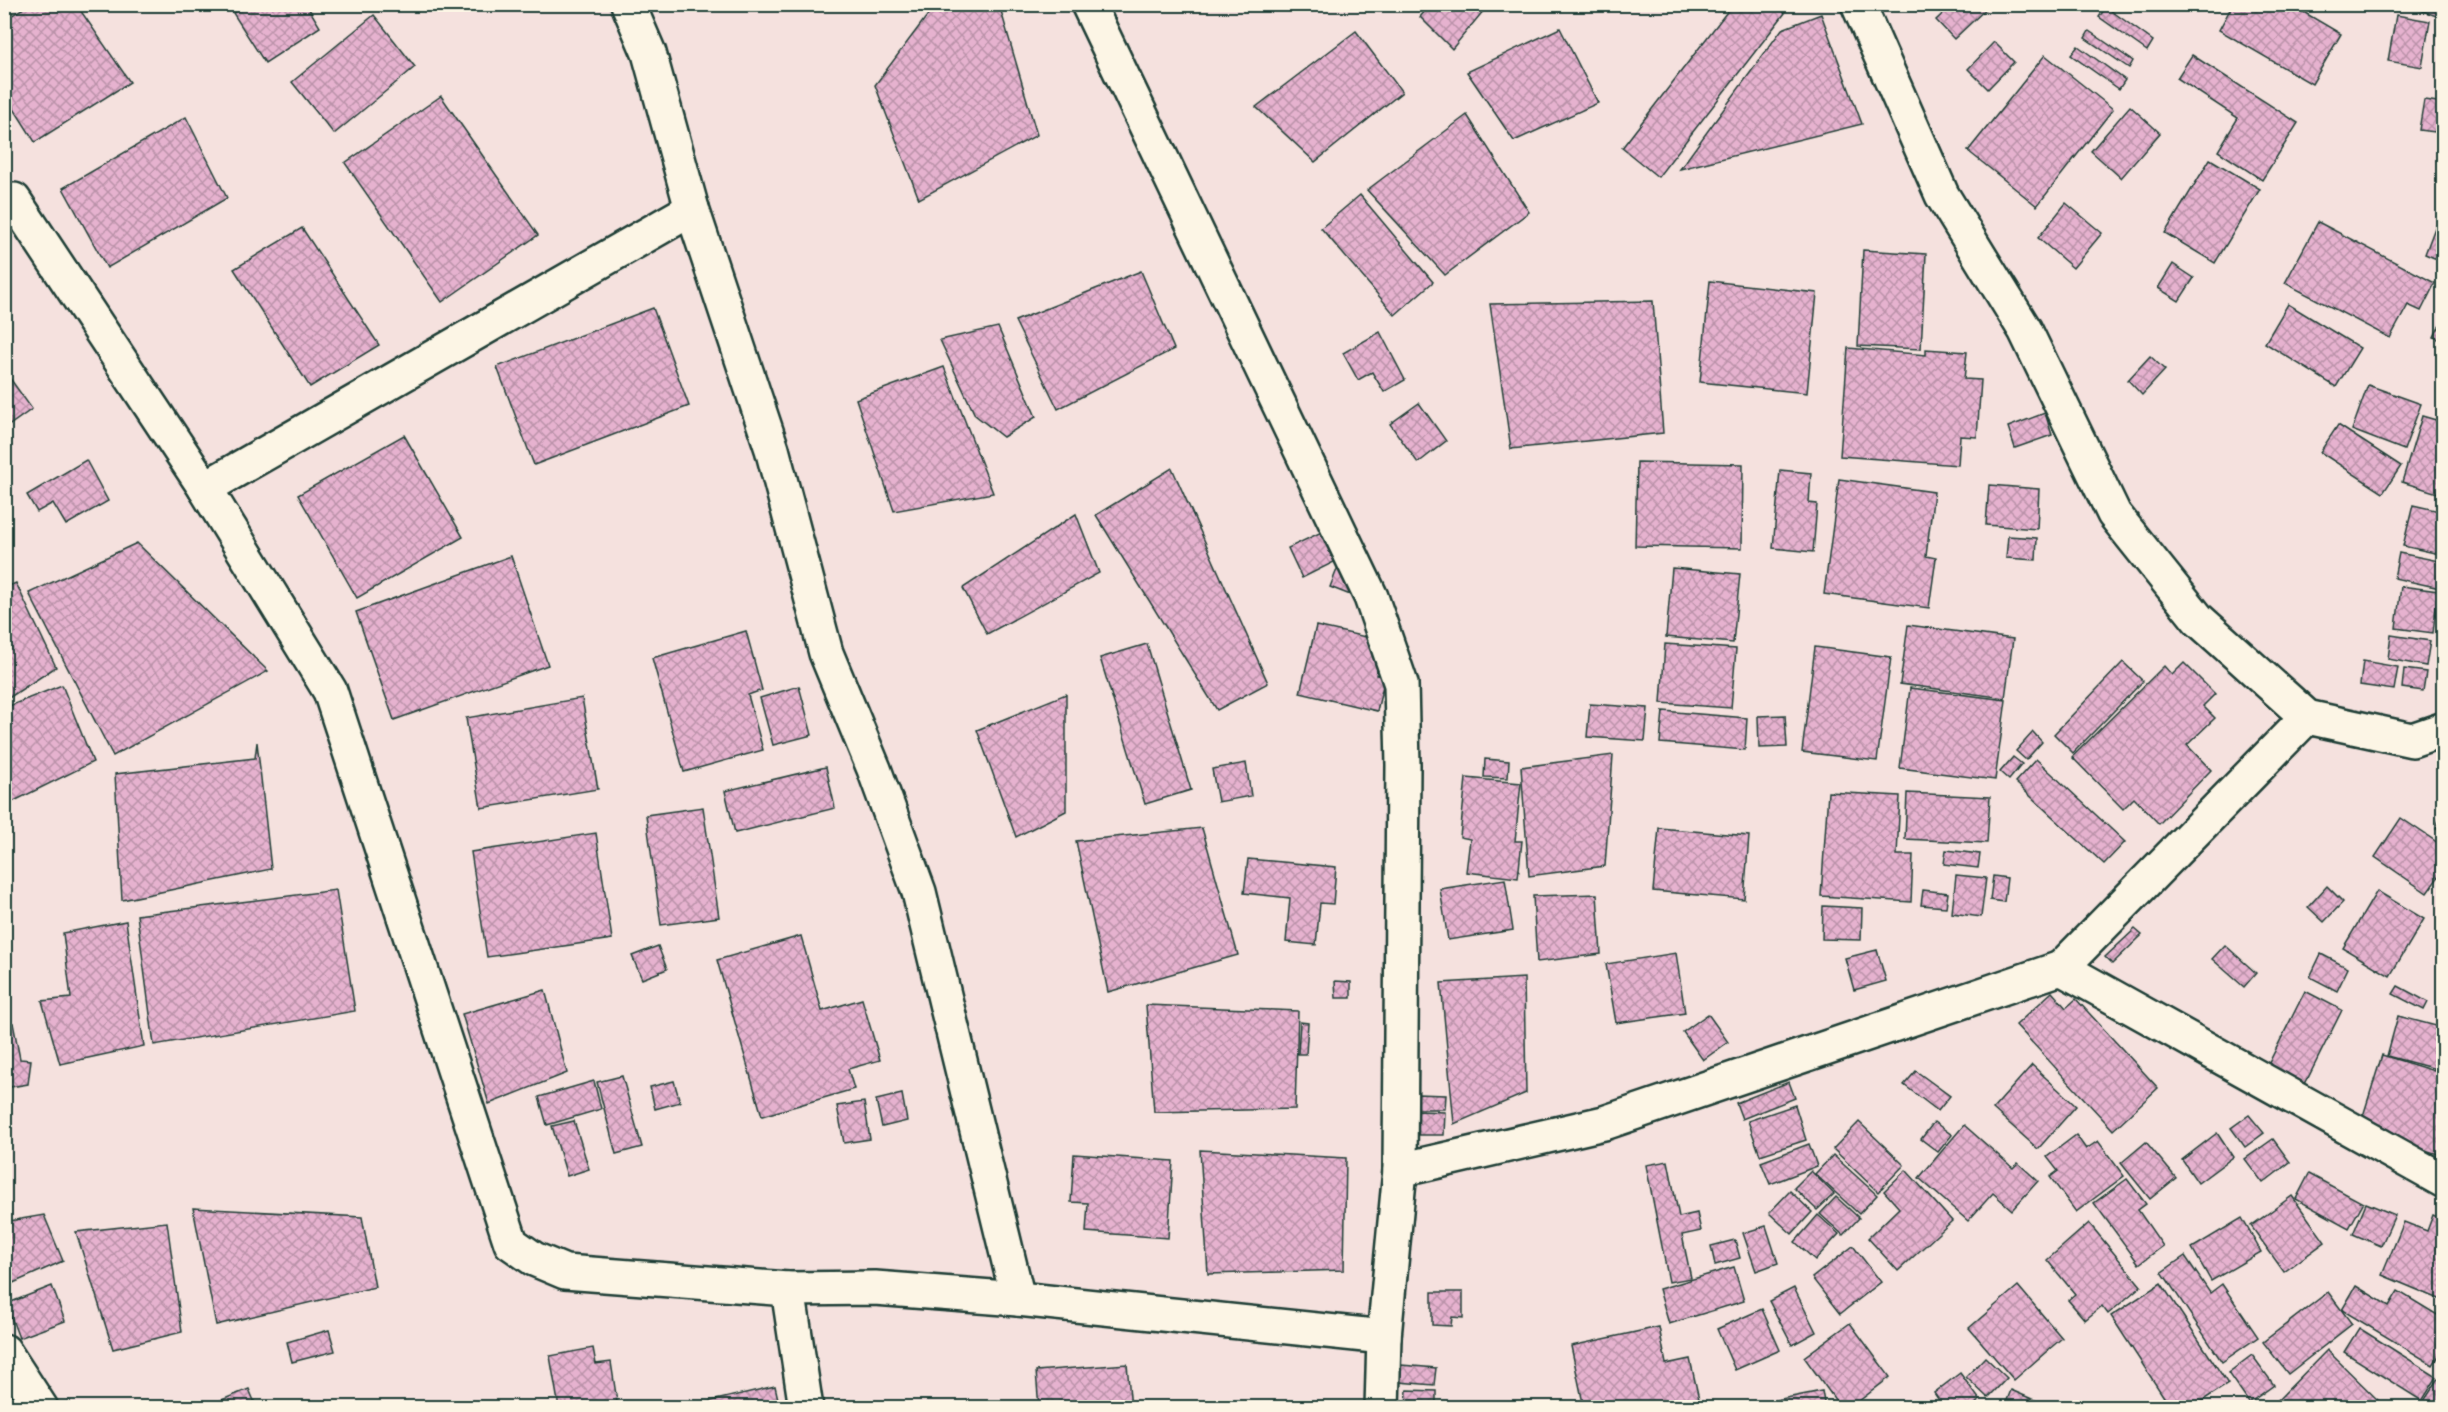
<svg xmlns="http://www.w3.org/2000/svg" width="2448" height="1412" font-family="Mali,sans-serif">
	<style>
		.building { fill: url(#building-cross-hatch); stroke: #1f3d34; stroke-width: 1.5 }
		.lines { fill: none; stroke-linecap: round; stroke-linejoin: round }
		.minor-casing { stroke: #1f3d34; stroke-width: 38 }
		.minor { stroke: #fcf5e5; stroke-width: 33 }
	</style>
	<defs>
		<pattern id="building-cross-hatch" width="8" height="8" patternUnits="userSpaceOnUse" patternTransform="scale(1.5)"><rect width="8" height="8" fill="#e6b2cf"/><path d="M0 0l8 8M0 8l8-8" fill="none" stroke="#ba92a9"/></pattern>
	</defs>
	<rect width="100%" height="100%" fill="#f5e1de"/>
	<filter id="ink" filterUnits="userSpaceOnUse"><feTurbulence type="fractalNoise" baseFrequency=".0167" numOctaves="2"/><feDisplacementMap in="SourceGraphic" scale="12" xChannelSelector="R" yChannelSelector="G"/><feConvolveMatrix kernelMatrix="1 2 1 2 8 2 1 2 1" color-interpolation-filters="sRGB"/></filter>
	<g filter="url(#ink)">
		<g class="building">
			<polygon points="30,4 76,4 130,82 35,142 4,93 4,20"/>
			<polygon points="247,4 306,4 320,27 265,63 233,13"/>
			<polygon points="936,4 999,4 1037,135 919,199 875,85"/>
			<polygon points="1431,4 1489,4 1452,49 1420,17"/>
			<polygon points="1733,4 1775,4 1785,13 1658,177 1622,148"/>
			<polygon points="1953,4 1991,4 1954,39 1936,20"/>
			<polygon points="2233,4 2290,4 2341,34 2312,84 2219,30"/>
			<polygon points="2416,4 2444,4 2444,19 2415,8"/>
			<polygon points="2106,7 2153,41 2147,51 2099,17"/>
			<polygon points="1821,14 1862,124 1680,169 1782,29"/>
			<polygon points="374,15 415,67 334,134 292,82"/>
			<polygon points="2396,15 2430,21 2422,67 2388,61"/>
			<polygon points="1560,28 1598,103 1514,141 1467,72"/>
			<polygon points="1356,31 1402,92 1315,162 1256,107"/>
			<polygon points="2089,31 2133,61 2129,68 2085,38"/>
			<polygon points="1994,42 2014,62 1988,89 1968,69"/>
			<polygon points="2078,46 2125,80 2119,89 2071,55"/>
			<polygon points="2045,55 2113,109 2037,206 1968,151"/>
			<polygon points="2192,55 2298,123 2262,180 2218,151 2238,118 2177,78"/>
			<polygon points="441,96 538,235 442,302 345,163"/>
			<polygon points="2424,100 2444,103 2444,133 2419,130"/>
			<polygon points="2130,106 2160,133 2121,178 2091,151"/>
			<polygon points="1467,115 1529,212 1445,275 1367,190"/>
			<polygon points="186,117 227,198 107,268 63,188"/>
			<polygon points="2210,159 2260,189 2215,263 2165,233"/>
			<polygon points="1360,195 1433,282 1395,315 1321,228"/>
			<polygon points="2066,203 2102,233 2073,268 2038,238"/>
			<polygon points="2318,222 2435,283 2421,311 2408,305 2390,338 2285,283"/>
			<polygon points="2436,225 2444,227 2444,262 2425,254"/>
			<polygon points="302,228 379,345 310,387 234,269"/>
			<polygon points="1863,250 1926,254 1921,349 1858,346"/>
			<polygon points="2173,264 2194,278 2179,301 2158,288"/>
			<polygon points="1141,271 1174,349 1058,409 1015,321"/>
			<polygon points="1710,281 1817,293 1807,393 1700,382"/>
			<polygon points="1653,301 1663,433 1511,449 1490,304"/>
			<polygon points="2288,304 2360,348 2336,387 2265,343"/>
			<polygon points="653,308 689,406 534,465 497,367"/>
			<polygon points="2444,317 2444,342 2434,337"/>
			<polygon points="998,327 1036,417 1003,437 975,415 940,340"/>
			<polygon points="1380,332 1405,380 1384,392 1372,372 1358,380 1343,353"/>
			<polygon points="1848,348 1926,355 1926,349 1967,352 1964,379 1981,380 1977,437 1960,436 1958,465 1840,456"/>
			<polygon points="2150,356 2165,370 2142,395 2128,380"/>
			<polygon points="944,367 993,493 894,511 856,399"/>
			<polygon points="9,377 32,409 4,429 4,380"/>
			<polygon points="2368,385 2421,404 2404,450 2352,430"/>
			<polygon points="1419,403 1446,441 1418,463 1390,424"/>
			<polygon points="2440,409 2444,410 2444,495 2402,482 2422,416 2436,420"/>
			<polygon points="2045,413 2052,435 2015,448 2008,427"/>
			<polygon points="2338,425 2401,466 2383,493 2320,452"/>
			<polygon points="404,435 463,537 357,598 298,495"/>
			<polygon points="86,460 108,501 66,525 53,503 37,512 27,495"/>
			<polygon points="1637,462 1743,464 1742,548 1635,546"/>
			<polygon points="1172,468 1268,683 1217,710 1096,515"/>
			<polygon points="1780,470 1811,473 1809,503 1817,504 1813,552 1773,548"/>
			<polygon points="1839,479 1934,492 1926,556 1936,558 1929,608 1824,594"/>
			<polygon points="1989,485 2039,489 2037,529 1986,525"/>
			<polygon points="2413,505 2444,512 2444,555 2403,546"/>
			<polygon points="1076,514 1099,573 987,634 963,588"/>
			<polygon points="1332,527 1346,556 1302,578 1288,548"/>
			<polygon points="2008,536 2037,538 2036,560 2006,558"/>
			<polygon points="137,543 268,671 113,756 29,593"/>
			<polygon points="2399,553 2444,562 2440,588 2394,578"/>
			<polygon points="511,556 548,665 394,720 356,612"/>
			<polygon points="1338,567 1371,580 1363,600 1330,587"/>
			<polygon points="1672,568 1740,574 1733,643 1666,637"/>
			<polygon points="16,583 56,667 4,701 4,588"/>
			<polygon points="2401,586 2438,591 2433,633 2396,628"/>
			<polygon points="1908,625 2013,639 2005,698 1900,684"/>
			<polygon points="1316,626 1384,641 1376,675 1385,677 1377,711 1300,693"/>
			<polygon points="746,631 762,690 748,695 763,750 684,772 652,658"/>
			<polygon points="2391,635 2430,641 2426,666 2388,659"/>
			<polygon points="1147,644 1191,790 1145,804 1100,658"/>
			<polygon points="1665,644 1736,649 1731,708 1661,703"/>
			<polygon points="1815,647 1891,657 1877,761 1802,752"/>
			<polygon points="2363,661 2398,667 2394,690 2360,685"/>
			<polygon points="2123,662 2143,681 2073,753 2054,734"/>
			<polygon points="2184,663 2215,694 2203,706 2215,718 2187,745 2211,770 2159,824 2134,798 2123,809 2072,757 2164,666 2172,675"/>
			<polygon points="2404,669 2426,672 2423,691 2402,688"/>
			<polygon points="62,685 93,762 4,806 4,708"/>
			<polygon points="799,686 812,735 773,745 760,698"/>
			<polygon points="1910,688 2006,700 1995,780 1900,768"/>
			<polygon points="1066,694 1066,811 1016,837 977,730"/>
			<polygon points="582,698 598,789 481,808 466,718"/>
			<polygon points="1590,704 1648,708 1645,741 1587,737"/>
			<polygon points="1663,711 1747,718 1745,750 1660,743"/>
			<polygon points="1785,715 1787,747 1759,748 1758,716"/>
			<polygon points="2033,732 2042,742 2026,760 2016,751"/>
			<polygon points="257,742 271,869 122,900 115,774 255,758"/>
			<polygon points="1613,755 1605,866 1529,876 1521,767"/>
			<polygon points="2013,757 2022,764 2009,780 2000,772"/>
			<polygon points="1485,759 1509,761 1508,778 1484,777"/>
			<polygon points="2036,759 2125,842 2104,864 2015,782"/>
			<polygon points="1246,763 1251,796 1218,802 1212,769"/>
			<polygon points="826,767 835,808 735,833 725,791"/>
			<polygon points="1466,778 1521,783 1515,841 1522,841 1518,878 1466,872 1470,839 1460,837"/>
			<polygon points="1828,792 1900,796 1897,855 1913,855 1911,902 1821,896"/>
			<polygon points="1907,793 1990,797 1987,843 1905,839"/>
			<polygon points="2444,804 2444,832 2436,829"/>
			<polygon points="703,807 719,917 661,925 646,815"/>
			<polygon points="2401,818 2444,847 2444,869 2427,893 2375,857"/>
			<polygon points="1202,828 1238,955 1108,992 1076,841"/>
			<polygon points="1659,828 1749,836 1744,899 1653,891"/>
			<polygon points="596,833 612,939 487,957 471,852"/>
			<polygon points="1946,850 1980,854 1978,868 1944,864"/>
			<polygon points="1248,859 1336,867 1333,904 1320,903 1316,945 1286,942 1290,898 1244,893"/>
			<polygon points="1956,875 1986,878 1981,917 1952,913"/>
			<polygon points="1993,876 2007,878 2004,902 1990,900"/>
			<polygon points="1505,879 1513,930 1448,940 1440,889"/>
			<polygon points="2327,886 2343,902 2324,922 2308,907"/>
			<polygon points="336,890 355,1011 154,1045 137,915"/>
			<polygon points="1923,890 1948,893 1946,907 1921,905"/>
			<polygon points="2377,891 2424,919 2390,976 2343,948"/>
			<polygon points="1597,894 1601,954 1537,962 1533,896"/>
			<polygon points="1823,906 1862,908 1861,940 1822,939"/>
			<polygon points="126,921 144,1046 60,1064 42,1001 71,998 63,933"/>
			<polygon points="2135,929 2142,935 2112,964 2105,957"/>
			<polygon points="801,936 822,1011 862,999 880,1060 848,1069 854,1089 762,1116 717,960"/>
			<polygon points="2225,945 2256,973 2244,987 2212,959"/>
			<polygon points="658,946 667,969 642,979 632,956"/>
			<polygon points="1877,950 1886,981 1854,990 1845,958"/>
			<polygon points="1676,953 1685,1013 1616,1023 1606,964"/>
			<polygon points="2321,954 2348,968 2337,991 2310,977"/>
			<polygon points="1524,978 1526,1093 1454,1124 1441,983"/>
			<polygon points="1335,981 1351,982 1351,998 1336,998"/>
			<polygon points="2398,986 2428,1002 2424,1010 2393,994"/>
			<polygon points="545,990 567,1073 489,1104 462,1014"/>
			<polygon points="2305,991 2342,1010 2302,1090 2265,1071"/>
			<polygon points="2052,992 2066,1008 2076,999 2158,1088 2113,1130 2016,1025"/>
			<polygon points="1146,1005 1298,1011 1295,1109 1154,1112"/>
			<polygon points="1708,1014 1728,1042 1703,1060 1683,1032"/>
			<polygon points="2398,1016 2444,1028 2444,1071 2387,1056"/>
			<polygon points="1300,1022 1308,1023 1306,1054 1298,1054"/>
			<polygon points="13,1023 20,1059 31,1060 28,1084 4,1088 4,1025"/>
			<polygon points="2382,1055 2444,1074 2444,1156 2359,1129"/>
			<polygon points="2032,1065 2076,1106 2038,1149 1993,1109"/>
			<polygon points="1916,1071 1950,1096 1938,1111 1904,1085"/>
			<polygon points="622,1076 642,1147 616,1154 597,1082"/>
			<polygon points="594,1081 601,1109 547,1125 539,1097"/>
			<polygon points="674,1081 680,1102 655,1109 650,1087"/>
			<polygon points="1789,1082 1795,1098 1742,1119 1736,1103"/>
			<polygon points="902,1094 907,1121 882,1127 876,1100"/>
			<polygon points="1416,1094 1446,1095 1445,1109 1416,1109"/>
			<polygon points="864,1102 870,1139 844,1143 837,1106"/>
			<polygon points="1795,1105 1806,1140 1760,1155 1748,1121"/>
			<polygon points="1418,1111 1445,1112 1444,1135 1418,1135"/>
			<polygon points="2249,1115 2264,1133 2245,1147 2231,1128"/>
			<polygon points="574,1121 589,1169 567,1176 552,1126"/>
			<polygon points="1859,1122 1904,1165 1878,1192 1833,1149"/>
			<polygon points="1934,1122 1952,1135 1938,1152 1921,1139"/>
			<polygon points="1964,1125 2013,1168 2018,1163 2038,1181 2012,1210 1993,1193 1968,1221 1919,1178"/>
			<polygon points="2217,1133 2233,1157 2198,1183 2182,1160"/>
			<polygon points="2076,1135 2086,1149 2098,1141 2124,1176 2076,1212 2050,1177 2058,1171 2047,1157"/>
			<polygon points="2273,1139 2290,1162 2263,1183 2245,1159"/>
			<polygon points="2146,1142 2176,1178 2150,1199 2121,1163"/>
			<polygon points="1809,1144 1817,1166 1770,1184 1761,1162"/>
			<polygon points="1200,1150 1346,1158 1344,1270 1208,1274"/>
			<polygon points="1074,1154 1173,1161 1168,1238 1086,1232 1088,1203 1071,1202"/>
			<polygon points="1833,1155 1877,1195 1859,1214 1815,1174"/>
			<polygon points="1668,1161 1679,1217 1697,1213 1701,1231 1682,1235 1691,1278 1669,1282 1646,1165"/>
			<polygon points="1906,1170 1952,1221 1898,1271 1868,1238 1899,1208 1884,1191"/>
			<polygon points="1811,1171 1834,1194 1817,1210 1794,1188"/>
			<polygon points="2309,1174 2363,1203 2349,1228 2296,1199"/>
			<polygon points="2127,1179 2146,1204 2138,1210 2163,1246 2139,1264 2094,1203"/>
			<polygon points="1790,1191 1812,1212 1792,1234 1769,1213"/>
			<polygon points="2292,1196 2325,1242 2284,1272 2251,1226"/>
			<polygon points="1836,1197 1859,1218 1843,1235 1820,1214"/>
			<polygon points="2366,1203 2395,1215 2381,1246 2353,1234"/>
			<polygon points="193,1208 362,1217 375,1287 216,1325"/>
			<polygon points="44,1215 63,1261 4,1287 4,1222"/>
			<polygon points="1818,1215 1839,1234 1815,1260 1795,1242"/>
			<polygon points="2433,1215 2444,1220 2444,1301 2382,1275 2404,1222 2427,1231"/>
			<polygon points="2242,1218 2261,1252 2211,1281 2192,1248"/>
			<polygon points="167,1222 182,1332 113,1349 76,1232"/>
			<polygon points="2089,1223 2141,1286 2108,1314 2102,1306 2085,1320 2068,1300 2075,1294 2047,1260"/>
			<polygon points="1766,1226 1778,1263 1756,1271 1743,1233"/>
			<polygon points="1735,1240 1740,1258 1715,1265 1711,1246"/>
			<polygon points="1853,1246 1881,1282 1840,1314 1812,1278"/>
			<polygon points="2185,1256 2210,1293 2222,1284 2258,1337 2222,1362 2162,1272"/>
			<polygon points="1734,1267 1744,1301 1669,1324 1659,1289"/>
			<polygon points="2161,1283 2228,1384 2191,1408 2171,1408 2111,1316"/>
			<polygon points="52,1286 65,1321 19,1338 6,1304"/>
			<polygon points="2018,1286 2062,1338 2014,1380 1969,1328"/>
			<polygon points="2356,1286 2389,1306 2398,1291 2444,1319 2444,1348 2433,1365 2342,1310"/>
			<polygon points="1794,1288 1816,1332 1792,1345 1769,1301"/>
			<polygon points="1432,1292 1463,1292 1463,1318 1452,1317 1451,1326 1432,1325"/>
			<polygon points="2328,1292 2352,1324 2288,1374 2263,1342"/>
			<polygon points="1762,1309 1780,1350 1735,1370 1717,1329"/>
			<polygon points="1850,1323 1890,1377 1850,1408 1841,1408 1804,1357"/>
			<polygon points="1659,1327 1666,1364 1690,1359 1701,1408 1584,1408 1571,1346"/>
			<polygon points="2359,1328 2437,1377 2422,1401 2344,1352"/>
			<polygon points="329,1330 335,1351 292,1362 287,1342"/>
			<polygon points="593,1348 596,1364 611,1362 618,1408 559,1408 550,1356"/>
			<polygon points="2327,1350 2383,1405 2381,1408 2272,1406"/>
			<polygon points="2252,1355 2274,1385 2249,1403 2228,1373"/>
			<polygon points="1985,1357 2007,1378 1988,1398 1966,1377"/>
			<polygon points="1127,1364 1131,1408 1039,1408 1036,1371"/>
			<polygon points="1401,1365 1436,1368 1434,1385 1399,1382"/>
			<polygon points="1960,1373 1980,1400 1970,1408 1944,1408 1934,1393"/>
			<polygon points="2441,1375 2444,1377 2444,1408 2428,1408 2422,1404"/>
			<polygon points="775,1386 780,1408 682,1408"/>
			<polygon points="249,1389 257,1408 202,1408"/>
			<polygon points="1407,1390 1436,1391 1436,1408 1406,1408"/>
			<polygon points="2011,1390 2053,1408 2004,1408"/>
			<polygon points="1822,1391 1825,1408 1736,1408"/>
		</g>
		<g class="lines">
			<g class="minor-casing">
				<g id="minor">
					<polyline points="628,4 649,53 692,209 772,449 826,653 874,769 919,892 1018,1299"/>
					<polyline points="1088,4 1371,597 1401,684 1403,765 1400,1170"/>
					<polyline points="1858,4 1942,195 2025,330 2114,514 2198,619 2307,717 2412,740 2444,729"/>
					<polyline points="14,200 205,488 330,691 511,1243 534,1259 565,1272 788,1289 875,1288 1018,1299 1384,1337"/>
					<polyline points="205,488 692,209"/>
					<polyline points="2061,968 2307,717"/>
					<polyline points="788,1289 806,1408"/>
					<polyline points="4,1351 41,1408"/>
					<polyline points="1382,1408 1384,1337 1400,1170 1604,1123 2061,968 2444,1181"/>
				</g>
			</g>
			<use href="#minor" class="minor"/>
		</g>
	</g>
	<rect width="2448" height="1412" fill="none" stroke="#fcf5e5" stroke-width="24"/>
	<rect x="12" y="12" width="2424" height="1388" fill="none" stroke="#1f3d34" stroke-width="2" filter="url(#ink)"/>
</svg>
